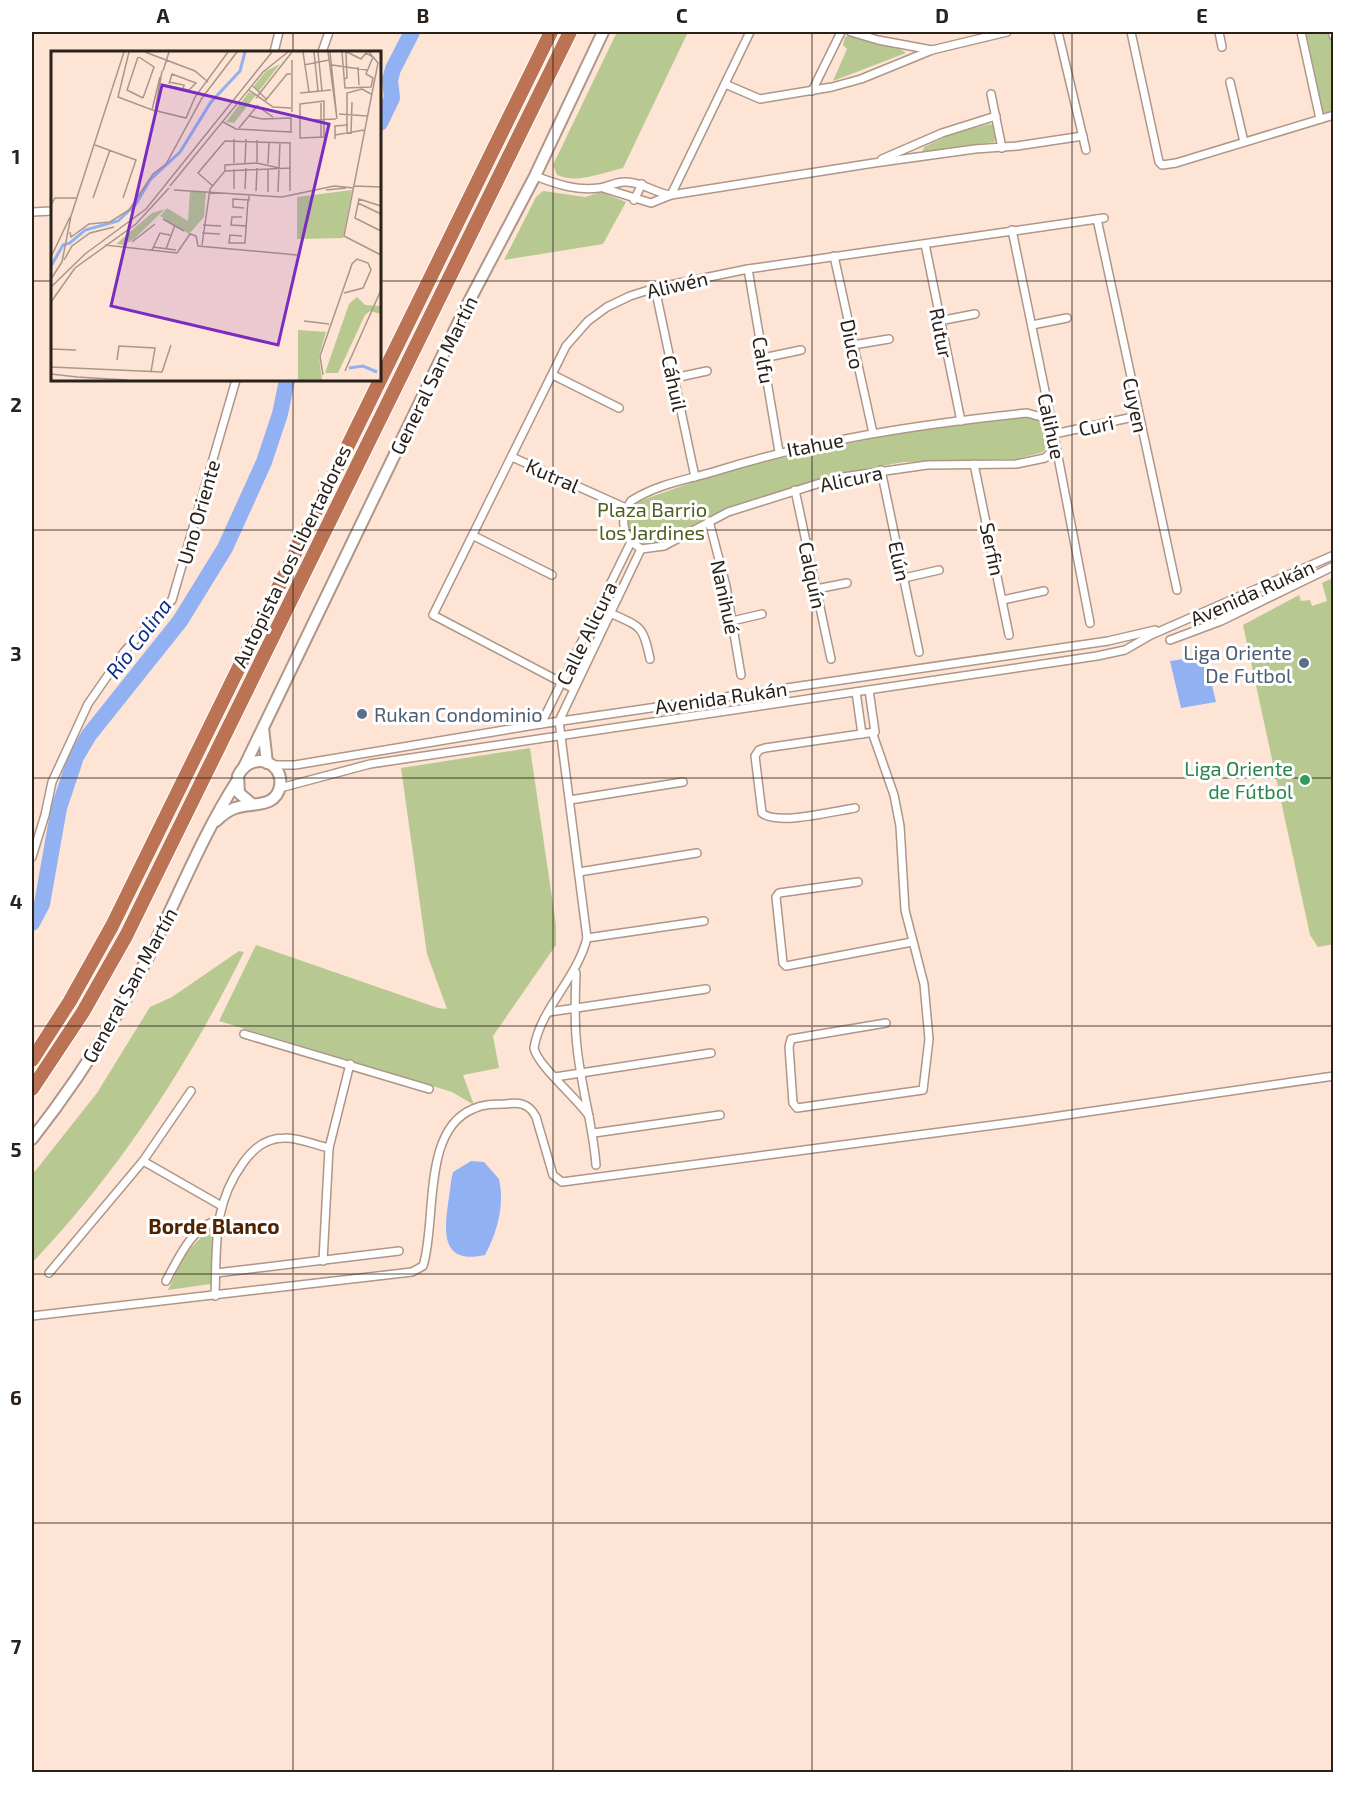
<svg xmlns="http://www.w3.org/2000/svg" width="1365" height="1804" font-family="'Exo 2',sans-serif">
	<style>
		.green { fill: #b7c991 }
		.water { fill: #92b1f3 }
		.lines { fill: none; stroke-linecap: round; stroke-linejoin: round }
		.river { stroke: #92b1f3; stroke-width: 16 }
		.street-casing { stroke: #ae9688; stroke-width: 10 }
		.secondary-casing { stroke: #ae9688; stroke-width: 14 }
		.highway-casing { stroke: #fff; stroke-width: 16 }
		.street { stroke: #fff; stroke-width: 7 }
		.secondary { stroke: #fff; stroke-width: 10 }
		.highway { stroke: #bb7353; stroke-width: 14 }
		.grid { fill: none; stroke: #2a211b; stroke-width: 1.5; stroke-opacity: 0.55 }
		.service-dot { fill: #5c6f8a; stroke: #fff; stroke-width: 2 }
		.leisure-dot { fill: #2e9e5b; stroke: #fff; stroke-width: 2 }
		.labels { text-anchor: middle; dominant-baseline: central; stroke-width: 6; stroke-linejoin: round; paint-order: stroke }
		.street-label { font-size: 20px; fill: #2a211b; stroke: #fff }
		.park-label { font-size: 20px; fill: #4d5f1c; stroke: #fff }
		.service-label { font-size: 20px; fill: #4e5e75; stroke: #fff; text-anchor: end }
		.leisure-label { font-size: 20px; fill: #27864d; stroke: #fff; text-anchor: end }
		.water-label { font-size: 21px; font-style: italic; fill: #102e8a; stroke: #fff }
		.neighbourhood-label { font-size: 21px; font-weight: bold; fill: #4f2300; stroke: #fff }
		.inset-river { fill: none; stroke: #92b1f3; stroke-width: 3 }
		.inset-road { fill: none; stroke: #a9968b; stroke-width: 1.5 }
		.view { fill: #7b2cbf; fill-opacity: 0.15; stroke: #7b2cbf; stroke-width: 3 }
		.inset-edge { fill: none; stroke: #2a211b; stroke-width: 3 }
		.neatline { fill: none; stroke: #2a211b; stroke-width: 2 }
		.grid-label { font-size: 20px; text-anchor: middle; font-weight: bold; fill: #2a211b }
	</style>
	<rect width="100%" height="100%" fill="#fee4d5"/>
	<g class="green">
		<path d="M617,32H688L623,168C601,173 578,184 557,175L553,165Z"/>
		<polygon points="1306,32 1330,32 1334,49 1333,111 1323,113"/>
		<path d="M849,35C864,41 897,44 906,53L833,81L847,49L843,45L845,37Z"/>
		<polygon points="990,124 993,125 996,139 994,142 922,152 924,147 954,133"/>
		<polygon points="543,191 585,197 601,192 626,202 603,244 504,260 536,197"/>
		<path d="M1026,415C1043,419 1047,422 1051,440L1043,452L1017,459L904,462L831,475L726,508L659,543L643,544L632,537L626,527L627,512L634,503L699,480L759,463L934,425Z"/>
		<polygon points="1333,578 1334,944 1318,947 1310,935 1243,625 1299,595 1301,601 1310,600 1312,606 1327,601 1322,583"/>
		<polygon points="530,748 556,925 556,945 493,1036 499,1068 463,1075 474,1105 452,1092 219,1021 256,945 438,1008 447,1009 427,954 401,768"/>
		<path d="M239,951L244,952C187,1067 120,1170 32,1263V1175L97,1093L150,1007L172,997Z"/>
		<polygon points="215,1226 211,1284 168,1290 185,1254 211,1227"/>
	</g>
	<g class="water">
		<polygon points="1205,656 1216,702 1181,708 1170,661"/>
		<path d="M471,1161L484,1162L499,1179C505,1205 497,1233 485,1255C431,1267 448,1215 451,1181L453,1172Z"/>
	</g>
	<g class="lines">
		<g class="river">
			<polyline points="380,123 392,98 390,80 393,69 412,32"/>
			<polyline points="32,923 42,904 59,808 76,757 89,735 180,621 225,548 264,462 280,414 287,380"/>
		</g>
		<g class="street-casing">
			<g id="street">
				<polyline points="851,32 878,40 932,50"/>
				<polyline points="1058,32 1086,150"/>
				<polyline points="1131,32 1159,162 1162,165 1176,163 1334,115"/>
				<polyline points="1219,32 1222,47"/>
				<polyline points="1301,32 1320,119"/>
				<polyline points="1332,32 1334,37"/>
				<polyline points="274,52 279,32"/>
				<polyline points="322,52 329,32"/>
				<polyline points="1230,82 1244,142"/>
				<polyline points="725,84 760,99 832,87 861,79 932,50 1007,32"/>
				<polyline points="812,91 841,32"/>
				<polyline points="991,94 1002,148"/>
				<polyline points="882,159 942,133 996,116"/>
				<path d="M535,176C557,184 575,191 599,188C608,187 617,181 626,182C643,182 654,193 671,195L874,163L975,149L1017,146L1083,136"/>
				<polyline points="603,188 651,203 671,195 750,32"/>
				<polyline points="634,200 642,184"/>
				<polyline points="32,212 52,211"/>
				<polyline points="1097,219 1177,590"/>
				<polyline points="1012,230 1052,425"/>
				<polyline points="925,244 961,421"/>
				<polyline points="834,256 873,433"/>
				<polyline points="748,269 779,452"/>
				<polyline points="655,288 695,477"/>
				<polyline points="939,321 975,314"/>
				<polyline points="1032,325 1067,318"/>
				<polyline points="853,345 889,339"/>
				<polyline points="763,358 801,350"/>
				<polyline points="553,375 619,408"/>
				<polyline points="674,378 707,371"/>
				<polyline points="1054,434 1138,416"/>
				<polyline points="1055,441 1090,623"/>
				<polyline points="512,457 626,508"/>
				<polyline points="974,464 1009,635"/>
				<polyline points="881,470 919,652"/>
				<polyline points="795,490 831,659"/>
				<polyline points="709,521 726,586 741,675"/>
				<polyline points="474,536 552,575"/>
				<path d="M641,549C623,537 618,520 631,501C655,485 685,480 713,472C815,440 920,424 1027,413L1045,418L1054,434"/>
				<polyline points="641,549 664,546 728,512 836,478 927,465 1016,464 1045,458 1052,451 1054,434"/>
				<polyline points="904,578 939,570"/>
				<polyline points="816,589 847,583"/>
				<polyline points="1003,600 1044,591"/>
				<path d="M610,613C641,627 643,625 650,659"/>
				<polyline points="732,621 762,614"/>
				<polyline points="1170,640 1221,621 1334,566"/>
				<polyline points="574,689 433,615 566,346 588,321 607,307 630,296 655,288 748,269 1104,218"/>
				<polyline points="856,692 862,734"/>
				<polyline points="541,724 631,542"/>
				<polyline points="872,732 894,795 900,826 905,910 924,984 929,1039 923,1090 797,1108 793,1103 789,1047 791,1039 886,1023"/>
				<polyline points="272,765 295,765 541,724 1108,641 1155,630"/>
				<polyline points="280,788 370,764 1097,656 1125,650 1151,635 1334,555"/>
				<polyline points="570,800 683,782"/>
				<path d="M855,808C835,811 776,826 762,813L755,756L759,750L765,748L875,732L869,690"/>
				<polyline points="32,857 45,815 52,782 88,704 124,652 172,600 236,380"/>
				<polyline points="579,872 697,853"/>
				<polyline points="858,882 779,893 776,897 783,963 786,966 912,942"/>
				<polyline points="587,938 704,921"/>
				<path d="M576,973C575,998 574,1022 577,1047C581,1087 593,1125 596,1165"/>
				<polyline points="549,1012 706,989"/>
				<polyline points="244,1034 429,1089"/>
				<polyline points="555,1077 711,1053"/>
				<path d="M589,1116C577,1098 537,1065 534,1048C540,1009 577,979 587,938L559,721L641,549"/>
				<polyline points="594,1133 720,1115"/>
				<polyline points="143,1161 220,1205"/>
				<polyline points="323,1261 329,1148 350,1064"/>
				<polyline points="49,1273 143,1161 191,1091"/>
				<polyline points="216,1273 399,1251"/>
				<path d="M166,1281C177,1261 193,1224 218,1221"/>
				<path d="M215,1296C217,1245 212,1206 243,1163C252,1150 266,1138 284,1138C298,1137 315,1145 329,1148"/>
				<path d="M32,1316L412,1272L423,1266C437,1223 421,1130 473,1109C483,1104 494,1104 505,1104C519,1102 529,1103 536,1117L553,1175L562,1182L1032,1120L1334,1076"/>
			</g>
		</g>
		<g class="secondary-casing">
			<g id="secondary">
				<polyline points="263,728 267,763"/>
				<polyline points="244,767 464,311 535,176 603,32"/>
				<path d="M216,821C221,816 227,811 235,808C251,802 276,809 280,786C281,780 280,774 276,769C264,755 245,761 238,776L239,793L252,804"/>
				<path d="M32,1139C75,1084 114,1024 146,961C176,902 201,837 237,781"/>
			</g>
		</g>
		<g class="highway-casing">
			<g id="highway">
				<polyline points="32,1060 70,1001 112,926 551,32"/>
				<polyline points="32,1089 83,1012 126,936 570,32"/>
			</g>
		</g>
		<use href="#street" class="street"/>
		<use href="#secondary" class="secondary"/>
		<use href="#highway" class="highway"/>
	</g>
	<path class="grid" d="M293,32V52M553,32V1772M812,32V1772M1072,32V1772M32,281H52M380,281H1334M293,380V1772M32,530H1334M32,778H1334M32,1026H1334M32,1274H1334M32,1523H1334"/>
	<g class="service-dot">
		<circle cx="1304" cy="663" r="6"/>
		<circle cx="362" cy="714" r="6"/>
	</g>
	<circle class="leisure-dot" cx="1305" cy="780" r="6"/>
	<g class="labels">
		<g class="street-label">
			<text transform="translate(677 284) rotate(-13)">Aliwén</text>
			<text transform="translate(942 333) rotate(79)">Rutur</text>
			<text transform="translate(853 344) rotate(78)">Diuco</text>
			<text transform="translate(764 360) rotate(80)">Calfu</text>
			<text transform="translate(433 375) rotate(-64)">General San Martín</text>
			<text transform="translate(675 383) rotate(78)">Cáhuil</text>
			<text transform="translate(1136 405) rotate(78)">Cuyen</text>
			<text transform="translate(1096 425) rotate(-12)">Curi</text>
			<text transform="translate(1052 426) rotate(78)">Calihue</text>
			<text transform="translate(815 444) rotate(-11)">Itahue</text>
			<text transform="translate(553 475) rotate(24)">Kutral</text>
			<text transform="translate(851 478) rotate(-12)">Alicura</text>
			<text transform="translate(198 512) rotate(-74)">Uno Oriente</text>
			<text transform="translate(993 549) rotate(78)">Serfin</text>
			<text transform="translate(291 556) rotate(-64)">Autopista Los Libertadores</text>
			<text transform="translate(900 561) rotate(78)">Elún</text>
			<text transform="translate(813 575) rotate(78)">Calquín</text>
			<text transform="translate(1252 592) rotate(-24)">Avenida Rukán</text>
			<text transform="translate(726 597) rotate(78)">Nanihué</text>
			<text transform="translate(586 633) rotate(-64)">Calle Alicura</text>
			<text transform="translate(721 697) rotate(-8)">Avenida Rukán</text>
			<text transform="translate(129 985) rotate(-61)">General San Martín</text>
		</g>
		<g class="park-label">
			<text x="652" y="509">Plaza Barrio<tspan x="652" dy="23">los Jardines</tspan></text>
		</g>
		<g class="service-label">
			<text x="1292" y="652">Liga Oriente<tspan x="1292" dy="23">De Futbol</tspan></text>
			<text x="374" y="714" text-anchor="start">Rukan Condominio</text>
		</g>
		<g class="leisure-label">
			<text x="1293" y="768">Liga Oriente<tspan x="1293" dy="23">de Fútbol</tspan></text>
		</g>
		<g class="water-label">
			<text transform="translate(138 638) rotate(-53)">Río Colina</text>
		</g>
		<g class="neighbourhood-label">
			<text x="214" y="1225">Borde Blanco</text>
		</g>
	</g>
	<g transform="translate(51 51)">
		<rect width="330" height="330" fill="#fee4d5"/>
		<path d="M229,13L208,40L203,35L215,20ZM198,41L205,44L183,72L175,71ZM301,139L292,187L246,188V146ZM139,140L155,141L153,166L138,183L109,165L116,157L137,170ZM114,158L83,188L73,194L65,193L101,162ZM306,246L314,254L330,255V263L319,260L314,264L287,322H274L298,253ZM247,279L275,281L268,305L271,329H247Z" fill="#b7c991"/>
		<path class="inset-river" d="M0,215L12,194L19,192L34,179L67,170L85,153L99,129L129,101L160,51L189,20L194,1M298,317L312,315L326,321"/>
		<path class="inset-road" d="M78,1L67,46L104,60L111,20M94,1L144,20L157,31M252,1L258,41M263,1L267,40M267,1L271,40M277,1L286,68L279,1M291,1L294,37L320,36L322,27L315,23L322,6L315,2L310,8L296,1M318,1L327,12L293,185L330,204M87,6L76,39L92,47M88,6L103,16L92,47M253,14L278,9M281,14L316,19M307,16L308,34M112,20L118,1M293,28L296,27L295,1M118,31L133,34L132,38M118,33L121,23L145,32L138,39L119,35M202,35L215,48M198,39L222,56L240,57M249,42L280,39M205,47L241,1M214,50L236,23H240M273,50V86L249,87V53ZM206,55L222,66M101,59L109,26M106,60L135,67L144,46L177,1M241,61V9M288,63L316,65M198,65L211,68L240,67V82M260,69L285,68M172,71L185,78L240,81M188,77L207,54M296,83V42L311,38L320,43M300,83L301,51M284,84L313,79M270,86V50M284,88V75L297,74M44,94L85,109L72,147M206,111V89M183,112V88M194,112L195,88M217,113L218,91M174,120L239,117M119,135L212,21L237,1M162,135L147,122L174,90L240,92M303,135L330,136M183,138V118M194,138L195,117M123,139L231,146L283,135L303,137M275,139L295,137M205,140L206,117M239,140V92M217,141V119M227,141L229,91M42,147L59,99M307,152L330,163M0,154L4,147H26M330,155L308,148L304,167L330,180M193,157L182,156V148L198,149V143M191,166H181L180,174L196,175M112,168L133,180M152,174L170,175M19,181L20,186L38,173L59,171L78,159L102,123L115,113L151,47L186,1M151,182L169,183M191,185L179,184L178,192H194L197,149M81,191L104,173M54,194L126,202L139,183L145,185L147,195L246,204M151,194L159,138L174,120V114L206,112L228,117M102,196L125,199M115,198L124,174M101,199L109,182L119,184M0,206L19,166M13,209L21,195L39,182L63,176M0,228L11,211L20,165L73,1M0,236L34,203L95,158L221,1M0,251L24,217L85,173L118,137M253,270L278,273M0,298L25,299M66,309L68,295L104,297L100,321M0,316L111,321L120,294M294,320L330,239M0,323L26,326M272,324L269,305L301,213L306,208L317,212L320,219L312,237L293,242M26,326L76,329"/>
		<path class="view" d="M111,34L278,73L227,294L60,255Z"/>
		<rect width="330" height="330" class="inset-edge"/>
	</g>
	<rect width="1365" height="1804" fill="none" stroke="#ffffff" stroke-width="66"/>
	<rect x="33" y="33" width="1299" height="1738" class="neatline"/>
	<g class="grid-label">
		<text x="163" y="23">A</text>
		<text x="423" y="23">B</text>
		<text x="682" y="23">C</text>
		<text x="942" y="23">D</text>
		<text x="1202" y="23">E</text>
		<text x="16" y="164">1</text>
		<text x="16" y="412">2</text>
		<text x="16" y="661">3</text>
		<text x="16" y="909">4</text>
		<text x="16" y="1157">5</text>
		<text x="16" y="1405">6</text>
		<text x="16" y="1654">7</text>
	</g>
</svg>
